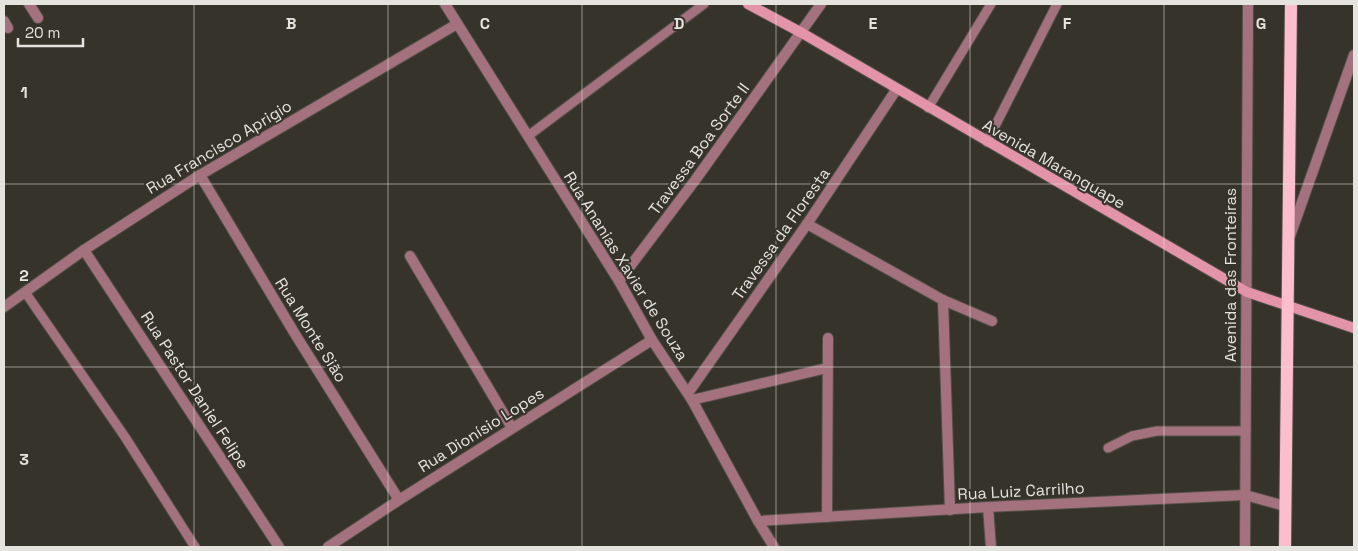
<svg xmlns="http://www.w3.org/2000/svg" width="1358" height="551" font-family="'Space Grotesk',sans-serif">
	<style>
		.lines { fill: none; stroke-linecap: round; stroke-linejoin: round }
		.lane-casing { stroke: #524f48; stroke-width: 11 }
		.street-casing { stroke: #524f48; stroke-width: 12 }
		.secondary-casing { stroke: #524f48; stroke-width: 12 }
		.primary-casing { stroke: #524f48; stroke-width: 14 }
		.lane { stroke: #a4727e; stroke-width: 9 }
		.street { stroke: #a4727e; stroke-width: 10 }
		.secondary { stroke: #e494a9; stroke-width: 10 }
		.primary { stroke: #fcbdcc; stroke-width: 12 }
		.grid { fill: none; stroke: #e5e3de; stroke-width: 1; stroke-opacity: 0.55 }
		.labels { text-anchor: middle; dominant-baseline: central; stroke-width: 4; stroke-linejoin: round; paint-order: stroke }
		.street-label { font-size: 16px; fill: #e5e3de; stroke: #36332b }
		.grid-label { font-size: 16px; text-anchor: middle; font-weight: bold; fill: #e5e3de; stroke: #36332b; stroke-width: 4; stroke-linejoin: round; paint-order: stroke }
	</style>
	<rect width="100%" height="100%" fill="#36332b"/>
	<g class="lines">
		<g class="lane-casing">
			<g id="lane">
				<polyline points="928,108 991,4"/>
				<polyline points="528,136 704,4"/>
				<polyline points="987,142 1057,4"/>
				<polyline points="25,292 125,437 195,547"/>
				<polyline points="1108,448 1132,436 1157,431 1246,431"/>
			</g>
		</g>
		<g class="street-casing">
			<g id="street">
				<polyline points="29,4 38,18"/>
				<polyline points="445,4 619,281 652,340 692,400 758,521 774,547"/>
				<polyline points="4,21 8,28"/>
				<polyline points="200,175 295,334 399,500"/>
				<polyline points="807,224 943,300 992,321"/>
				<polyline points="1290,236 1354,55"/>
				<polyline points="84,250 279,547"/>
				<polyline points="410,256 512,428"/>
				<polyline points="619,281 696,179 821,4"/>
				<polyline points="943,300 950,510"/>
				<polyline points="4,307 84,250 200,175 457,24"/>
				<polyline points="688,393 807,224 896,90"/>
				<polyline points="692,400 827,368"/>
				<polyline points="988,507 991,547"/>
				<polyline points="827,517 828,338"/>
				<polyline points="758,521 988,507 1245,495 1285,506"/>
				<polyline points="328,547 399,500 652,340"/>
				<polyline points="1245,547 1248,4"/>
			</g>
		</g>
		<g class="secondary-casing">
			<polyline id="secondary" points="748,4 802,33 1247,292 1354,328"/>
		</g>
		<g class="primary-casing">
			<polyline id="primary" points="1285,547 1291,4"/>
		</g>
		<use href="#lane" class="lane"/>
		<use href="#street" class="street"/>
		<use href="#secondary" class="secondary"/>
		<use href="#primary" class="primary"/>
	</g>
	<path class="grid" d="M194,4V547M388,4V547M582,4V547M776,4V547M970,4V547M1164,4V547M4,184H1354M4,367H1354"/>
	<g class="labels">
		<g class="street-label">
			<text transform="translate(219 147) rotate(-31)">Rua Francisco Aprigio</text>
			<text transform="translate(699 149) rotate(-54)">Travessa Boa Sorte II</text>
			<text transform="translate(1054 164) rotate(30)">Avenida Maranguape</text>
			<text transform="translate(781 234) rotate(-55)">Travessa da Floresta</text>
			<text transform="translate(626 266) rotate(58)">Rua Ananias Xavier de Souza</text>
			<text transform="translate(1230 275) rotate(-90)">Avenida das Fronteiras</text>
			<text transform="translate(311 330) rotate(58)">Rua Monte Sião</text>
			<text transform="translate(195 390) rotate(57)">Rua Pastor Daniel Felipe</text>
			<text transform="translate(481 430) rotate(-32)">Rua Dionísio Lopes</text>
			<text transform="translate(1021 491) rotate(-3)">Rua Luiz Carrilho</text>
		</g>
	</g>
	<g class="grid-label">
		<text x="291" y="29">B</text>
		<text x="485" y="29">C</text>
		<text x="679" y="29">D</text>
		<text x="873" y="29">E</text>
		<text x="1067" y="29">F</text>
		<text x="1261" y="29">G</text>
		<text x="24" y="98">1</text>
		<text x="24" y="281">2</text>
		<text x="24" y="465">3</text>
	</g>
	<rect width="1358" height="551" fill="none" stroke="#e5e3de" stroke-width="10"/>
	<path d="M18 38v8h65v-8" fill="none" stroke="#e5e3de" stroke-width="2.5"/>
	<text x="25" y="38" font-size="15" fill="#e5e3de" stroke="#36332b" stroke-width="4" paint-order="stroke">20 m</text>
</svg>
